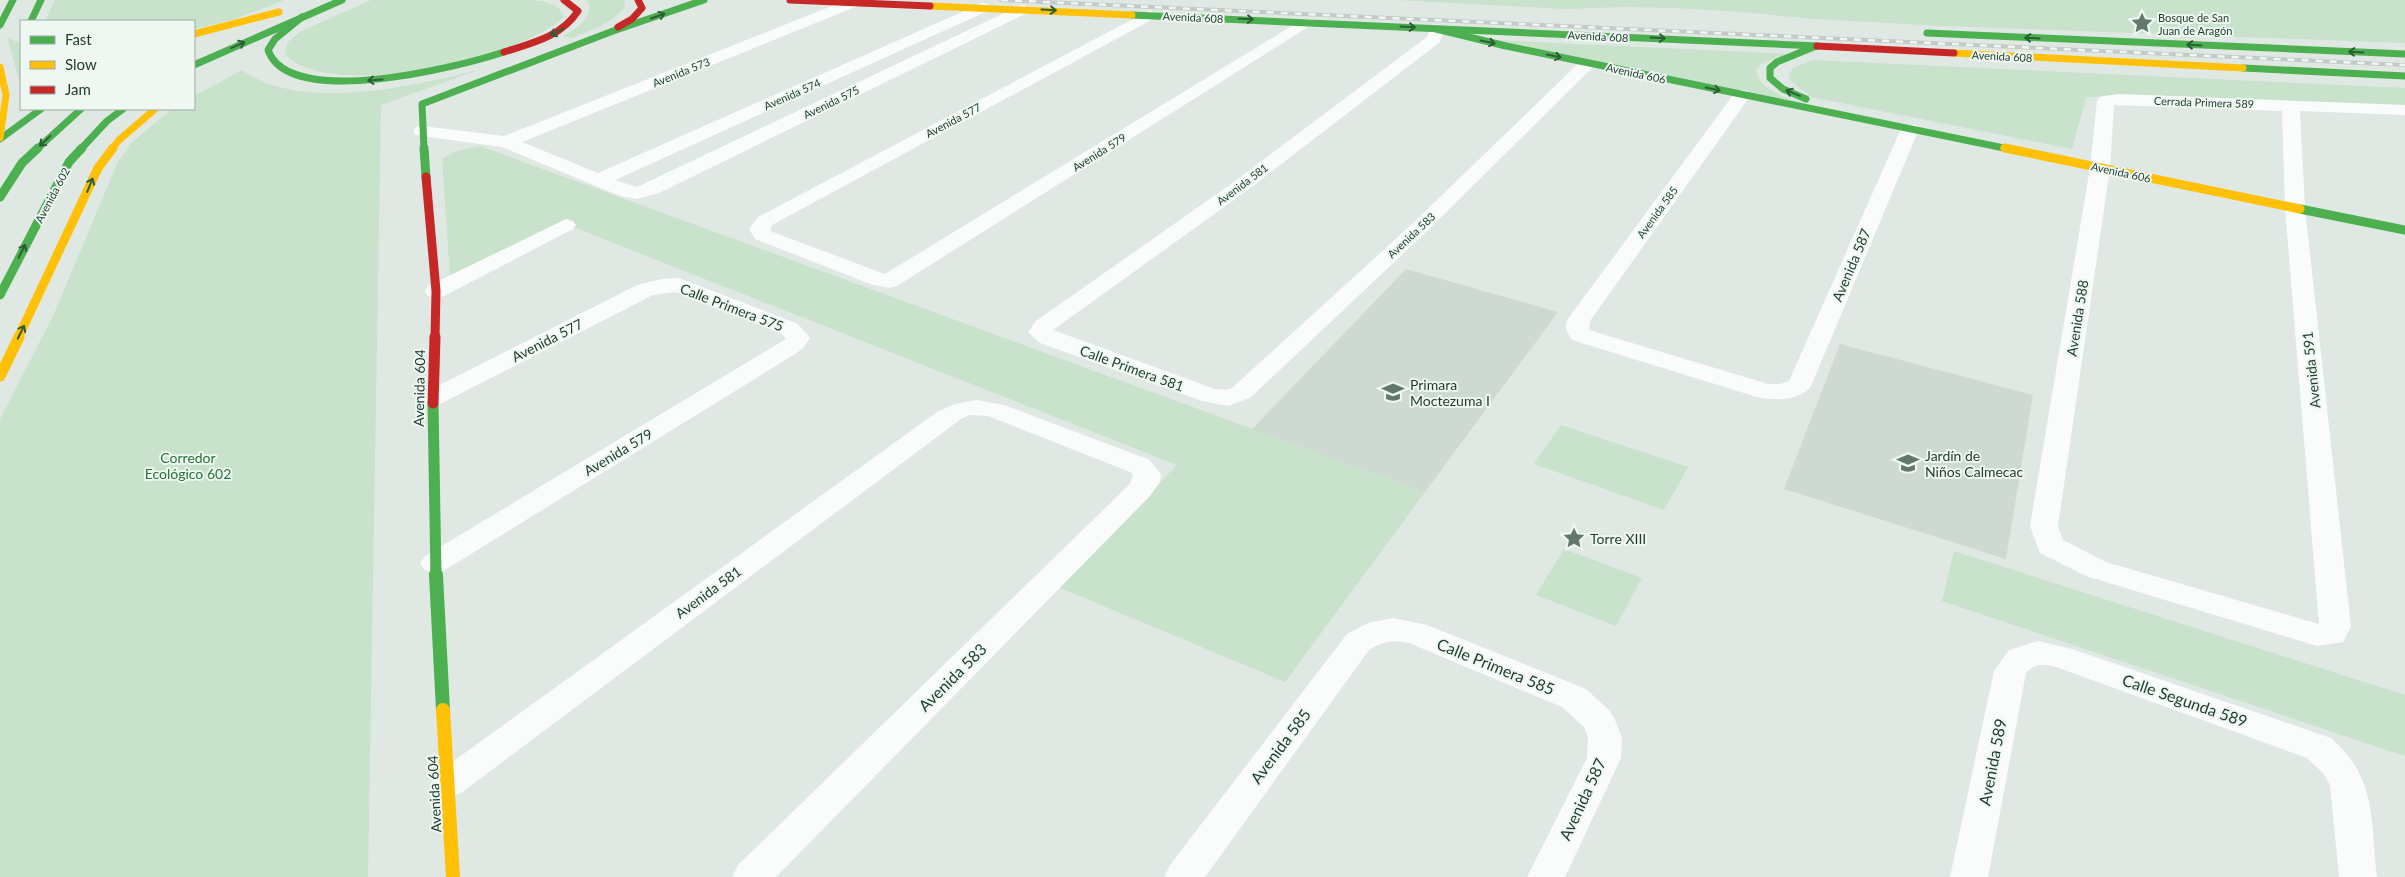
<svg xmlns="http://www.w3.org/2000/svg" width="2405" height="877" font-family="Lato,sans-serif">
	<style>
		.built { fill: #ced9d2 }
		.green { fill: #c8e2cb }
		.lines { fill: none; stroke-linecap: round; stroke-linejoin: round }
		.street { fill: #fafcfb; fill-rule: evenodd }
		.fast-far3 { stroke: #4caf50; stroke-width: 7 }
		.fast-far2 { stroke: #4caf50; stroke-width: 9 }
		.fast-far1 { stroke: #4caf50; stroke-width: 11 }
		.fast { stroke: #4caf50; stroke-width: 14 }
		.slow-far3 { stroke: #ffc107; stroke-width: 7 }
		.slow-far2 { stroke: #ffc107; stroke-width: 9 }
		.slow-far1 { stroke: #ffc107; stroke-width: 11 }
		.slow { stroke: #ffc107; stroke-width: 14 }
		.jam-far2 { stroke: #c62828; stroke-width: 7 }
		.jam-far1 { stroke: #c62828; stroke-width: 9 }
		.jam { stroke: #c62828; stroke-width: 11 }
		.rail-casing { stroke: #c5cac8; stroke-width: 4 }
		.rail { stroke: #eef7f1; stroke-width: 2.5; stroke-dasharray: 7; stroke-linecap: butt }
		.oneway { stroke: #2c5e38 }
		.labels { text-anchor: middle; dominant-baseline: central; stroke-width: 4; stroke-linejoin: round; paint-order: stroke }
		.far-street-label { font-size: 11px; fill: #1e3b2e; stroke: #eef7f1 }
		.far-poi-label { font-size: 11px; fill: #1e3b2e; stroke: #eef7f1; text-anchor: start }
		.street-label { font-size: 14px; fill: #1e3b2e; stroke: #eef7f1 }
		.poi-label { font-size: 14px; fill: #1e3b2e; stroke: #eef7f1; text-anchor: start }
		.park-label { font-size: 14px; fill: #267435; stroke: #eef7f1 }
		.near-street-label { font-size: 16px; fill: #1e3b2e; stroke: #eef7f1 }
	</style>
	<rect width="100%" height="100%" fill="#e0e8e3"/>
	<g class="built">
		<polygon points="1406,269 1558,312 1425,492 1251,430"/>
		<polygon points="1840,344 2033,395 2006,559 1784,489"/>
	</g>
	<g class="green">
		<polygon points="55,0 284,0 235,19 194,29 194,21 45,21"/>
		<path d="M371,0H531C544,2 559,2 564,17C520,58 330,103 285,54L288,42L300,32Z"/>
		<path d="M586,0H624L625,7C611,24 590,30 571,39L564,36C578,27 588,22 590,5Z"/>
		<polygon points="1397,0 2405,0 2405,43 1944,26 1814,19 1742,12 1676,8 1624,7 1564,9"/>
		<polygon points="7,37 21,44 21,87"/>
		<path d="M1493,40L1788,54L1762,63L1756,70C1759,92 1790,98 1807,105Z"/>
		<polygon points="1812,60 2405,88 2405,105 2109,95 2086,98 2072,149 1811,97 1791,81 1789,74 1793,68"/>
		<path d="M242,70C300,113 414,86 478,70L381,105L368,877H0V419L53,316L117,164L131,143L172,109H194V96Z"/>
		<polygon points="480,146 1425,492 1285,682 1058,587 1177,465 563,223 450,277 442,159 457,151"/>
		<polygon points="1561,425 1688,467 1664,510 1534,464"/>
		<polygon points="1564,549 1642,578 1616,626 1536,595"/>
		<polygon points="1954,551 2405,695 2405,756 1942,601"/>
	</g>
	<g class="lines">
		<g class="street">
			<polygon points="847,0 861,0 862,2 860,5 522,142 598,173 980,4 985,3 992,7 990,10 615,180 637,187 1019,6 1024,5 1031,9 1029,12 659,193 637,199 620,196 502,147 422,136 416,135 413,131 416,127 422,126 504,136"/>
			<polygon points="1150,10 1158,15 1155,18 772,225 770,231 885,274 1303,19 1313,19 1316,22 897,286 889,288 873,285 755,239 749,229 758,217"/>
			<polygon points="1436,24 1444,29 1440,42 1245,192 1053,330 1215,389 1226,390 1232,388 1411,225 1582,60 1594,60 1596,63 1594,66 1425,233 1250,398 1228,406 1202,401 1040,343 1028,332 1036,321 1231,184 1427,37 1431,26"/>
			<path d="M1742,90L1748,91L1751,95L1590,321L1589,330L1768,384H1780L1789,381L1901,129L1904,125H1916L1919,129L1811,386C1801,401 1774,401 1757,397L1572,340C1566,331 1563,325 1570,316L1736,91Z"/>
			<path d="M2118,94L2405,105V115L2300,111L2305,208L2351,627L2343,642L2317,646L2086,576L2040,553L2030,526L2090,168L2097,101L2100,97ZM2114,105L2282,111L2285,208L2319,624L2106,562L2063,540L2058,526L2110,168Z"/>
			<polygon points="566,219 573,221 576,225 573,229 444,296 436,298 428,296 425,291 428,286"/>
			<polygon points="679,278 798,324 810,338 803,348 795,354 445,570 435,573 425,570 420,563 425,556 786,339 782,334 676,292 653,295 442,403 433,406 424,403 420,398 424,393 637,285 662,279"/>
			<polygon points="976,400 1004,405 1150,460 1161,474 1160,482 1150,496 776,877 732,877 738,865 1130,484 1133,475 1130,472 988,416 970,415 961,419 461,793 449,797 437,793 431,783 437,773 937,412 955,404"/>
			<path d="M1393,618L1427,625L1586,689L1610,711L1615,720L1622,738L1621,758L1565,877H1527L1587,758L1588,738L1584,727L1562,707L1409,643C1393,640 1383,641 1369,650L1205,877H1164L1170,865L1347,634L1368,623Z"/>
			<path d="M2038,641L2072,649L2331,738C2378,779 2370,821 2377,877H2339L2330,785L2324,774L2307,758L2056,667C2043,664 2035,663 2026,673L1988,877H1950L1994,671L2009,650Z"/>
		</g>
		<g class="fast-far3">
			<polyline points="1132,15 1817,46"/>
			<path d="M302,17L275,39L268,50C289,110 459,67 504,52"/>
			<polyline points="31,21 41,0"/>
			<polyline points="0,25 13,0"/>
			<polyline points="1436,29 1506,46 2004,148"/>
			<polyline points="1927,33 2405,54"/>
			<polyline points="194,65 342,0"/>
			<polyline points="2243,68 2405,76"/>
			<polyline points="1806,99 1783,89 1770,78 1770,68 1777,62 1816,46"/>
			<polyline points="0,139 41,109"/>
			<polyline points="37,149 81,109"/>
			<polyline points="81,149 107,121 123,109"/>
			<polyline points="424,149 422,104 613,31 704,0"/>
		</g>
		<g class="fast-far2">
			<polyline points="424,148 426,177"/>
			<polyline points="0,197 22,163 38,148"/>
			<polyline points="2300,209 2405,230"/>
			<polyline points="0,295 69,162 82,148"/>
		</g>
		<polyline class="fast-far1" points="433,403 436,576"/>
		<polyline class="fast" points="436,575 443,710"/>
		<g class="slow-far3">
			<polyline points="930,6 1132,15"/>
			<polyline points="194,34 279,12"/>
			<polyline points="1954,53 2243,68"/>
			<polyline points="0,67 6,95 0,138"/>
			<polyline points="2004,148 2011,149"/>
			<polyline points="112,149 118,141 155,109"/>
		</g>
		<g class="slow-far2">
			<polyline points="2005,148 2300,209"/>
			<polyline points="18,338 98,168 113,148"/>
		</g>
		<polyline class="slow-far1" points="0,376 19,337"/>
		<polyline class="slow" points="443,710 453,877"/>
		<g class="jam-far2">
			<polyline points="790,0 930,6"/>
			<polyline points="618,27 632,19 642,8 638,0"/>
			<polyline points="1817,46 1954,53"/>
			<path d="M504,52C532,43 561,37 578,11L564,0"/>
		</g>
		<polyline class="jam-far1" points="426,177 436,291 435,338"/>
		<polyline class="jam" points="433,403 435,337"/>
		<g class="rail-casing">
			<polyline id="rail" points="1001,0 2405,65"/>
		</g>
		<use href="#rail" class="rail"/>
	</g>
	<defs><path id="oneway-shaft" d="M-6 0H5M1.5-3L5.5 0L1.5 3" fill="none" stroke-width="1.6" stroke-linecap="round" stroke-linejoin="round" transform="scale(1.25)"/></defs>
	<g class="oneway">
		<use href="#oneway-shaft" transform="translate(1049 10) rotate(3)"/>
		<use href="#oneway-shaft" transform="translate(658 16) rotate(-19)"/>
		<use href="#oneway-shaft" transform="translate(1246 19) rotate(3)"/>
		<use href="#oneway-shaft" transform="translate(1408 27) rotate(3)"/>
		<use href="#oneway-shaft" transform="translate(557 32) rotate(152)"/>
		<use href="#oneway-shaft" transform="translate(1658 38) rotate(3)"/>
		<use href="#oneway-shaft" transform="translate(2032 38) rotate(-177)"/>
		<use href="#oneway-shaft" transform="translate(1488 42) rotate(12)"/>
		<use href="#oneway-shaft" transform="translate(238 45) rotate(-24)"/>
		<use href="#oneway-shaft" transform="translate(2194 45) rotate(-177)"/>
		<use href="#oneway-shaft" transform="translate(2356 52) rotate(-177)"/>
		<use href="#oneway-shaft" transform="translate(1554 56) rotate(12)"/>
		<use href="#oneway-shaft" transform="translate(375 80) rotate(176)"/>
		<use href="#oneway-shaft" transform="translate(1713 89) rotate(12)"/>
		<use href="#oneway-shaft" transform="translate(1793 93) rotate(-157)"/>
		<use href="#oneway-shaft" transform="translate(45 141) rotate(137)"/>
		<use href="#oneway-shaft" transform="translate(90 185) rotate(-68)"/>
		<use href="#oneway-shaft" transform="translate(22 251) rotate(-63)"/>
		<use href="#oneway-shaft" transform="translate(21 332) rotate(-64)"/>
	</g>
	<defs>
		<g id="sight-bare" transform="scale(1.725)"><path d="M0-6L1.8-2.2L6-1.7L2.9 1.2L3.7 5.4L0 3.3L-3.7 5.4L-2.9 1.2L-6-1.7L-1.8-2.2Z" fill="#62786d" stroke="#eef7f1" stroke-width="2.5" paint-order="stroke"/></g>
		<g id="school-bare" transform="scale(1.725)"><path d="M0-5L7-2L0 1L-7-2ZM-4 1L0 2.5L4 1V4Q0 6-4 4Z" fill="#62786d" stroke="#eef7f1" stroke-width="2.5" paint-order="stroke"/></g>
	</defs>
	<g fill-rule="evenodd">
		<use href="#sight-bare" x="2142" y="23"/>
		<use href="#school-bare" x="1393" y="392"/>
		<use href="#school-bare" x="1908" y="463"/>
		<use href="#sight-bare" x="1574" y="538"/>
	</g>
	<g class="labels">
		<g class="far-street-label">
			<text transform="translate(1193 17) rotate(3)">Avenida 608</text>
			<text transform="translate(1598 36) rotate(3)">Avenida 608</text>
			<text transform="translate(2002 56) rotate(3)">Avenida 608</text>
			<text transform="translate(681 72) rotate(-22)">Avenida 573</text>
			<text transform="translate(1636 73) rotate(12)">Avenida 606</text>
			<text transform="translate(792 94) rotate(-24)">Avenida 574</text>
			<text transform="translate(831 102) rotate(-26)">Avenida 575</text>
			<text transform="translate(2204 102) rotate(2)">Cerrada Primera 589</text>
			<text transform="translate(953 120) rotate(-28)">Avenida 577</text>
			<text transform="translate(1099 152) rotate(-32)">Avenida 579</text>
			<text transform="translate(2121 172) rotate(12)">Avenida 606</text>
			<text transform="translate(1242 184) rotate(-37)">Avenida 581</text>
			<text transform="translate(52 195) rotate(-62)">Avenida 602</text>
			<text transform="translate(1657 212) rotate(-54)">Avenida 585</text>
			<text transform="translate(1411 235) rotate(-43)">Avenida 583</text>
		</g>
		<g class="far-poi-label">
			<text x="2158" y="17">Bosque de San<tspan x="2158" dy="13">Juan de Aragón</tspan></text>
		</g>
		<g class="street-label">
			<text transform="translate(1851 265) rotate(-67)">Avenida 587</text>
			<text transform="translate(732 307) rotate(21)">Calle Primera 575</text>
			<text transform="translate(2077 318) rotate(-81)">Avenida 588</text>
			<text transform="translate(547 340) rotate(-27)">Avenida 577</text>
			<text transform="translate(1132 368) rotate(20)">Calle Primera 581</text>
			<text transform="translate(2311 370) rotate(-96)">Avenida 591</text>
			<text transform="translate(419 388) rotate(-89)">Avenida 604</text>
			<text transform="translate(618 452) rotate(-31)">Avenida 579</text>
			<text transform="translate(708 592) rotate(-36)">Avenida 581</text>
			<text transform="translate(434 794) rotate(-93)">Avenida 604</text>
		</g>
		<g class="poi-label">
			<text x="1410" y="384">Primara<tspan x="1410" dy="16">Moctezuma I</tspan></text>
			<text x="1925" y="455">Jardín de<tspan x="1925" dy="16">Niños Calmecac</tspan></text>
			<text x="1590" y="538">Torre XIII</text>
		</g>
		<g class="park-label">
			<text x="188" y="457">Corredor<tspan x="188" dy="16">Ecológico 602</tspan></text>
		</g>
		<g class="near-street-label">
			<text transform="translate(1496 666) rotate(22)">Calle Primera 585</text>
			<text transform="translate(952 677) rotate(-45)">Avenida 583</text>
			<text transform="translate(2185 700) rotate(19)">Calle Segunda 589</text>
			<text transform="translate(1280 746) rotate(-53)">Avenida 585</text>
			<text transform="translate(1992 762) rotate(-79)">Avenida 589</text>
			<text transform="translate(1582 799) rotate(-65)">Avenida 587</text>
		</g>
	</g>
	<rect x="20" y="20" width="175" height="90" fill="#eef7f1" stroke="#9baca3"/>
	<rect x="30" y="36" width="25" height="8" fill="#4caf50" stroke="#9baca3"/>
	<text x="65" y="45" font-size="15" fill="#1e3b2e">Fast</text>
	<rect x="30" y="61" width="25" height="8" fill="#ffc107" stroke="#9baca3"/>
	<text x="65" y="70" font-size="15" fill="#1e3b2e">Slow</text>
	<rect x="30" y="86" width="25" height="8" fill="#c62828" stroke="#9baca3"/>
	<text x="65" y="95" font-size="15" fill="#1e3b2e">Jam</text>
</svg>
